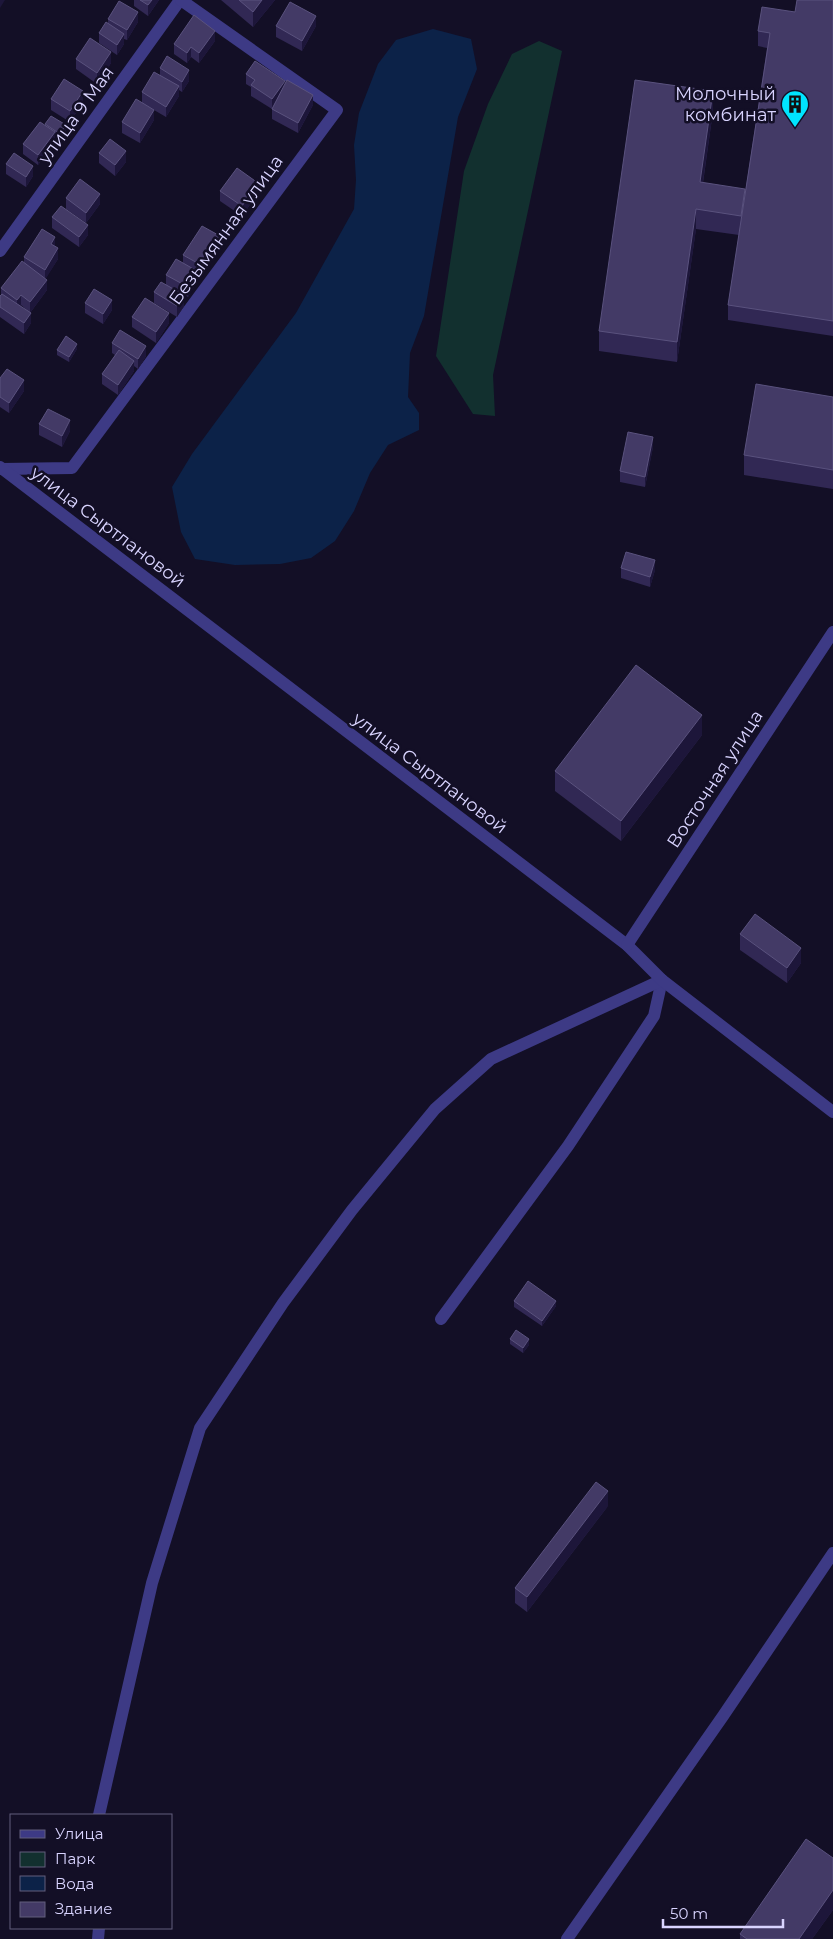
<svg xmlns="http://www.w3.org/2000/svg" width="833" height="1939" font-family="Montserrat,sans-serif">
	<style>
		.green { fill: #12302f }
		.water { fill: #0c2248 }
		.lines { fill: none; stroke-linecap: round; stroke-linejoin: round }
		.minor { stroke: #3d3a85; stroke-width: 12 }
		.tertiary { stroke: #3d3a85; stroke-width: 12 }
		.wall { fill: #312854 }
		.shaded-wall { fill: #1d163a }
		.building { fill: #433a66; stroke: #5a527e }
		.labels { text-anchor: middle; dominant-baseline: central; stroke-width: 5; stroke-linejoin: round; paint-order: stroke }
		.poi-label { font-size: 18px; fill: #d9d4ff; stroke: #130f26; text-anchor: end }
		.street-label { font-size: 18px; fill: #d9d4ff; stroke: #130f26 }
	</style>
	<rect width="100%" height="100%" fill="#130f26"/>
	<polygon class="green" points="539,41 562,51 493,375 495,416 473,414 436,356 464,171 488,104 512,54"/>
	<polygon class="water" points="433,29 471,39 477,69 458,117 424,316 410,353 408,397 419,413 419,430 388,445 370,473 354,511 335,541 311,558 280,564 235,565 195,559 181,532 172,487 192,454 296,313 354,209 356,180 354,145 359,113 378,64 396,40"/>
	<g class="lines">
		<g class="minor">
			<polyline points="0,251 180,0"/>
			<polyline points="2,469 72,468 337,110 181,0"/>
			<polyline points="441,1319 568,1146 654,1016 662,980"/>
			<polyline points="99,1815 152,1583 200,1428 283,1303 352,1210 435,1109 491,1059 662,980"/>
			<polyline points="98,1939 99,1928"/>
			<polyline points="567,1939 723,1716 833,1553"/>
		</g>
		<g class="tertiary">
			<polyline points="0,467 627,945 662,980 833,1112"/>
			<polyline points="627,945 833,632"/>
		</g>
	</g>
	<g class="wall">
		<polygon points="134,0 159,0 148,16 134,6"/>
		<polygon points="221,0 275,0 253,27"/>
		<polygon points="833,0 833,336 728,320 728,305 739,235 696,229 677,362 599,351 599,331 713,111 703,183 745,193 767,48 758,46 758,31 795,12"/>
		<polygon points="108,19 138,22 127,40 124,39 124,44 117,55 99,43 99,33 108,23"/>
		<polygon points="276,26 316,26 302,51 276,37"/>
		<polygon points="215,41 199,63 191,57 187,63 174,54 174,44"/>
		<polygon points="76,59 111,63 97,84 76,69"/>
		<polygon points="160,68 189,81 182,92 179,90 179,96 166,117 142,103 142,92 160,75"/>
		<polygon points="246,74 285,85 313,105 298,133 272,119 272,109 251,96 251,87 246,84"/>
		<polygon points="51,99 83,102 70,122 51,110"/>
		<polygon points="154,120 140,143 122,133 122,122"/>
		<polygon points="45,125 66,130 60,139 55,136 55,142 38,165 23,154 23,144"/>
		<polygon points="99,153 126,162 115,176 99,163"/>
		<polygon points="6,164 33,176 26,187 6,174"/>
		<polygon points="220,191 258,193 242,216 220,201"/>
		<polygon points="66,198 100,204 86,223 66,209"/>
		<polygon points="52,217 88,235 79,247 52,228"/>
		<polygon points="55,246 58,259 45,279 47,290 30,313 21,305 20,306 31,323 24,334 0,317 0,296 1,295 1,288 24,263 24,257"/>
		<polygon points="220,247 201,275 197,273 197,281 188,297 174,289 184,306 177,317 154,303 154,292 166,285 166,275 183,263 183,255"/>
		<polygon points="85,303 112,310 103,324 85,313"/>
		<polygon points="132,317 169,323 156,343 132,327"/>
		<polygon points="112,343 146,356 138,369 134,366 134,371 118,395 102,384 102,374 115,355 112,353"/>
		<polygon points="77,349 69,362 57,355 57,350"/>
		<polygon points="0,378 24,391 9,413 0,407"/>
		<polygon points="833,397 833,489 744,475 744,455"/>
		<polygon points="39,424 70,431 62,447 39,435"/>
		<polygon points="653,447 645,487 620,482 620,471"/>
		<polygon points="621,568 655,570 650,587 621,578"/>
		<polygon points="702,735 621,841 555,791 555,771"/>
		<polygon points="740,934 801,963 787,983 740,950"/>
		<polygon points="514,1301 556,1306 542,1326 514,1307"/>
		<polygon points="510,1339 529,1345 523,1353 510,1344"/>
		<polygon points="608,1506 527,1612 515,1603 515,1588"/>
		<polygon points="833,1858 833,1910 812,1939 740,1939 740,1934"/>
	</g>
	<g class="shaded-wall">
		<polygon points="0,0 5,0 0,8"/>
		<polygon points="152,0 159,0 148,16 148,5"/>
		<polygon points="262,0 275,0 253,27 253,12"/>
		<polygon points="138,12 138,22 127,40 127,30"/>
		<polygon points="316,16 316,26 302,51 302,41"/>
		<polygon points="215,31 215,41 199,63 199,53"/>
		<polygon points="124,34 124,44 117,55 117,45"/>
		<polygon points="191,47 191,57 187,63 187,53"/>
		<polygon points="111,52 111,63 97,84 97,73"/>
		<polygon points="189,70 189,81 182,92 182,82"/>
		<polygon points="285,81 285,91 272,110 272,99"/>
		<polygon points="179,86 179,96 166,117 166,107"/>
		<polygon points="83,91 83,102 70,122 70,111"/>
		<polygon points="713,91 713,111 700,202 700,182"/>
		<polygon points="313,95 313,105 298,133 298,123"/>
		<polygon points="154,110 154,120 140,143 140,133"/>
		<polygon points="66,125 66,130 60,139 60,134"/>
		<polygon points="55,132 55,142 38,165 38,155"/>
		<polygon points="126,151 126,162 115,176 115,165"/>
		<polygon points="33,166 33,176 26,187 26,177"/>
		<polygon points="258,183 258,193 242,216 242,206"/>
		<polygon points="100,194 100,204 86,223 86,213"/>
		<polygon points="696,209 696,229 677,362 677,342"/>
		<polygon points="88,225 88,235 79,247 79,237"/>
		<polygon points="220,236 220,247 201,275 201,265"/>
		<polygon points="55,237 55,248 51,244"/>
		<polygon points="58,248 58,259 45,280 45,270"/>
		<polygon points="197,271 197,281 188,297 188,287"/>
		<polygon points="47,280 47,290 30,313 30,302"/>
		<polygon points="21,295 21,305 17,310 17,300"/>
		<polygon points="184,295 184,306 177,317 177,306"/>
		<polygon points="112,300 112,310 103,324 103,314"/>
		<polygon points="31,313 31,323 24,334 24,323"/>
		<polygon points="169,313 169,323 156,343 156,332"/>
		<polygon points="77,344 77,349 69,362 69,357"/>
		<polygon points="146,346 146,356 138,369 138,359"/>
		<polygon points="134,361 134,371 118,395 118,385"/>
		<polygon points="24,380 24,391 9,413 9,403"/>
		<polygon points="70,420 70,431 62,447 62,436"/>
		<polygon points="653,437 653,447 645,487 645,477"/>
		<polygon points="655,560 655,570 650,587 650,577"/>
		<polygon points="702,715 702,735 621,841 621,821"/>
		<polygon points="801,948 801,963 787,983 787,968"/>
		<polygon points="556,1301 556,1306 542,1326 542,1321"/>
		<polygon points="529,1339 529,1345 523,1353 523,1348"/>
		<polygon points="608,1491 608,1506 527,1612 527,1597"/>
		<polygon points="833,1890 833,1910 812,1939 799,1939"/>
	</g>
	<g class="building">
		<polygon points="140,0 152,0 148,5"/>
		<polygon points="239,0 262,0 253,12"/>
		<polygon points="797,0 833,0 833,321 728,305 770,33 758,31 762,7 795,12"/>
		<polygon points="119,1 138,12 127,30 108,19"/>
		<polygon points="290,2 316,16 302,41 276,26"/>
		<polygon points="194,15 215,31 199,53 191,47 187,53 174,44"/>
		<polygon points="106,22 124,34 117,45 99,33"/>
		<polygon points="90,38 111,52 97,73 76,59"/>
		<polygon points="167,56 189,70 182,82 160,68"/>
		<polygon points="255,61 285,81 272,99 251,85 255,80 246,74"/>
		<polygon points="154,72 179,86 166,107 142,92"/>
		<polygon points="64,79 83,91 70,111 51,99"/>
		<polygon points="287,80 313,95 298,123 272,109"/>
		<polygon points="635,80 713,91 700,182 745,189 741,216 696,209 677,342 599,331"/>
		<polygon points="136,99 154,110 140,133 122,122"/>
		<polygon points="51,116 66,125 60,134 45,124"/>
		<polygon points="40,122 55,132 38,155 23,144"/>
		<polygon points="110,139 126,151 115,165 99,153"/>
		<polygon points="14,153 33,166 26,177 6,164"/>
		<polygon points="237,168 258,183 242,206 220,191"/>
		<polygon points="80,179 100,194 86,213 66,198"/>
		<polygon points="61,206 88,225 79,237 52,217"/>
		<polygon points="202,226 220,236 201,265 183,255"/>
		<polygon points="42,229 55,237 51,244 58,248 45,270 24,257"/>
		<polygon points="176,259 197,271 188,287 166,275"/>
		<polygon points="22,261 47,280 30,302 21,295 17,300 1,288"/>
		<polygon points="161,282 184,295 177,306 154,292"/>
		<polygon points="94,289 112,300 103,314 85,303"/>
		<polygon points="2,294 31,313 24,323 0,307 0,296"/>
		<polygon points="145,298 169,313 156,332 132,317"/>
		<polygon points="120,330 146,346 138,359 112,343"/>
		<polygon points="66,336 77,344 69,357 57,350"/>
		<polygon points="119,350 134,361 118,385 102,374"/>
		<polygon points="7,369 24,380 9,403 0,397 0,378"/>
		<polygon points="756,384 833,397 833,470 744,455"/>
		<polygon points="48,409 70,420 62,436 39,424"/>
		<polygon points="628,432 653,437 645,477 620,471"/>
		<polygon points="626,552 655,560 650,577 621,568"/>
		<polygon points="636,665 702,715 621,821 555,771"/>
		<polygon points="755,914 801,948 787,968 740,934"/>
		<polygon points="528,1281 556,1301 542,1321 514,1301"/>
		<polygon points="516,1330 529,1339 523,1348 510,1339"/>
		<polygon points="596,1482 608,1491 527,1597 515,1588"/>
		<polygon points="806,1839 833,1858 833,1890 799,1939 747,1939 740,1934"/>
	</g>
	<defs>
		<g id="building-pin" transform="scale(1.4375)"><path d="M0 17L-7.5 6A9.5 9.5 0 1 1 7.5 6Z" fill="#00e5ff" stroke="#130f26"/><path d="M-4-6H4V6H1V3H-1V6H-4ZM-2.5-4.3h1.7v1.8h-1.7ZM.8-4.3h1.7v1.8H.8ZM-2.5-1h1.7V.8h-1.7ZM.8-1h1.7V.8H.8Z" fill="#111"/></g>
	</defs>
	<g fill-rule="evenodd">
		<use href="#building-pin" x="795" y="104"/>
	</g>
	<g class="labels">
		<g class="poi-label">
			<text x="776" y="94">Молочный<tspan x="776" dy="21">комбинат</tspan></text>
		</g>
		<g class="street-label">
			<text transform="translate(76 115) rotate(-54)">улица 9 Мая</text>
			<text transform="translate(226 230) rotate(-54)">Безымянная улица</text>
			<text transform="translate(108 527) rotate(37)">улица Сыртлановой</text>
			<text transform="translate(430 773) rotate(37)">улица Сыртлановой</text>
			<text transform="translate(715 779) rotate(-57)">Восточная улица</text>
		</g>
	</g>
	<rect x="10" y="1814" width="162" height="115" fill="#130f26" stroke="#625e7d"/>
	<rect x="20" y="1830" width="25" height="8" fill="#3d3a85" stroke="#625e7d"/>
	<text x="55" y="1839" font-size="15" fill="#d9d4ff">Улица</text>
	<rect x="20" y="1852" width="25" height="15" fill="#12302f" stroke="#625e7d"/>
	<text x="55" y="1864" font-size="15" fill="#d9d4ff">Парк</text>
	<rect x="20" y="1876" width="25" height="15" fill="#0c2248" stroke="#625e7d"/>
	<text x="55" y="1889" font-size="15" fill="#d9d4ff">Вода</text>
	<rect x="20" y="1902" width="25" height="15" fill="#433a66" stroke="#625e7d"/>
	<text x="55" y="1914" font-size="15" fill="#d9d4ff">Здание</text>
	<path d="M663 1919v8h120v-8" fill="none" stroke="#d9d4ff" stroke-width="2.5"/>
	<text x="670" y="1919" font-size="15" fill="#d9d4ff" stroke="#130f26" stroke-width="4" paint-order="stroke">50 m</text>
</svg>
